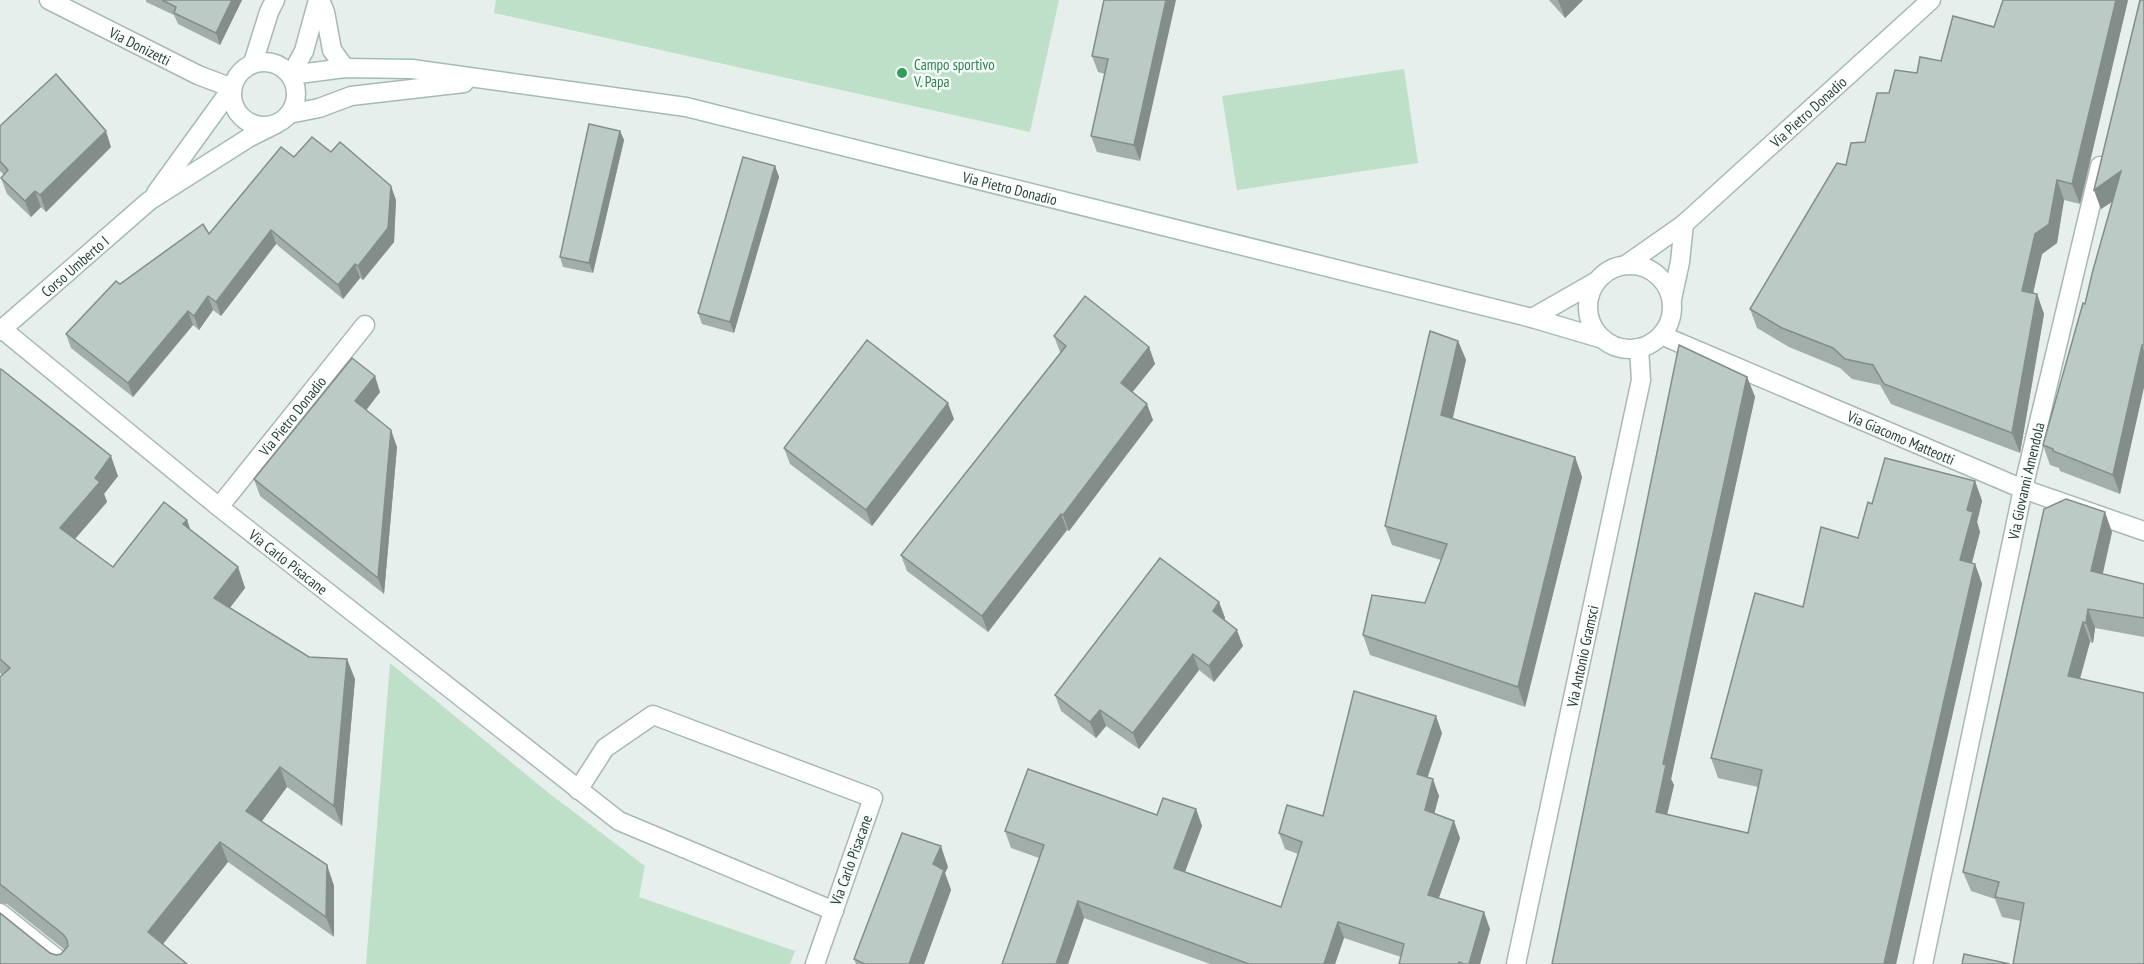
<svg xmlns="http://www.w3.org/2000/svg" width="2144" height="964" font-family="'PT Sans Narrow',sans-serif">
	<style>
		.green { fill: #bfe0c8 }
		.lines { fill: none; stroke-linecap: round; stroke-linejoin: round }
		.minor-casing { stroke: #a8b8b2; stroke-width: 21 }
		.tertiary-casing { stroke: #a8b8b2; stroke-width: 21 }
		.secondary-casing { stroke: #a4bbb3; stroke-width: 21 }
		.minor { stroke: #fff; stroke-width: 18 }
		.tertiary { stroke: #fff; stroke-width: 18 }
		.secondary { stroke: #fff; stroke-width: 18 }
		.wall { fill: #a1aea9 }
		.shaded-wall { fill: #838d89 }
		.building { fill: #bbcac4; stroke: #838d89; stroke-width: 1.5 }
		.leisure-dot { fill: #2e9e5b; stroke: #f7fbf9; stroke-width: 2 }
		.labels { text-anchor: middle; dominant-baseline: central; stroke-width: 5; stroke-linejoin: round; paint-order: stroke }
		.street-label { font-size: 15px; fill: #24423a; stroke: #f7fbf9 }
		.leisure-label { font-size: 15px; fill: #27864d; stroke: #f7fbf9; text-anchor: start }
	</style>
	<rect width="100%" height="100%" fill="#e6efeb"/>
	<g class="green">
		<polygon points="496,0 1059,0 1030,132 494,13"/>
		<polygon points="1404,69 1418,163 1237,190 1222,96"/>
		<polygon points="390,663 550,794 645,866 639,897 795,951 790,964 366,964"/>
	</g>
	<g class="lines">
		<g class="minor-casing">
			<g id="minor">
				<path id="s1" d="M49,0L198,75L232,88"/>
				<polyline points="320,0 325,12 332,50 345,68"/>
				<polyline points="253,63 269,12 275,0"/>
				<polyline points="291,75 304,51 318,0"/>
				<path id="s2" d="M2,329L219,507L619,821L834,911"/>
				<path id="s3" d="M1661,335L2023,489L2144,531"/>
				<path id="s4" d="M219,507L365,325"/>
				<polyline points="578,790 605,748 653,715 873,798 815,964"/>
				<polyline points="0,913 64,964"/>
				<path id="s5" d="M1923,964L2023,489L2100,166"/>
			</g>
		</g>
		<g class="tertiary-casing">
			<g id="tertiary">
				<path id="s6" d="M1516,964L1641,380L1639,348"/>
			</g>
		</g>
		<g class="secondary-casing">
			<g id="secondary">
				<circle cx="264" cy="94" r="32"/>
				<path id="s7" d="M291,75L345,68L412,69L686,107L1532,318L1603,339"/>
				<polyline points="289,114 319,108 351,96 464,83"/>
				<polyline points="156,193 232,88"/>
				<path id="s8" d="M1627,264L1684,224L1931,0"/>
				<circle cx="1630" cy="307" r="42"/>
				<polyline points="1672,299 1680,262 1684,224"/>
				<polyline points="1532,318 1595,282"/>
				<path id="s9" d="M0,331L149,201L250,137L276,124"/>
			</g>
		</g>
		<use href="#minor" class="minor"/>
		<use href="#tertiary" class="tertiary"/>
		<use href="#secondary" class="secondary"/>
	</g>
	<g class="wall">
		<polygon points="146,0 242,0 220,45 178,24 174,15 146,2"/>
		<polygon points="1104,0 1140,161 1097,152 1091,136 1105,74 1098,72 1092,56"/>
		<polygon points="1549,0 1583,0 1565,18"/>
		<polygon points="2128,0 2080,204 2064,200 2057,243 2042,254 2033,293 2037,294 2044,314 2020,453 1891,404 1880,385 1852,379 1840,368 1789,347 1757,328 1750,309 1846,165 1865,142 1889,93 1917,73 1941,61 1994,27"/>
		<polygon points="2144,0 2144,387 2120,494 2060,471 2059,468 2050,465 2043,445 2085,304 2112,202 2101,209 2094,190"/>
		<polygon points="0,126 111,147 46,212 41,207 31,217 7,194 1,178 4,175 0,171"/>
		<polygon points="620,131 624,140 593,273 563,267 560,257"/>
		<polygon points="294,157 396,200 394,242 363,280 360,278 343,299 276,244 221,316 213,310 199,330 193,325 133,397 71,348 66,334 120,284 209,234"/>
		<polygon points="775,166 779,177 734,333 702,324 698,313"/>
		<polygon points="1054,336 1149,347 1155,364 1132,392 1153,420 1069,531 1067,530 988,632 907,571 901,555 1061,353 1060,352"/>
		<polygon points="1458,341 1466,360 1452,418 1575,457 1582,477 1525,707 1370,655 1363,635 1425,603 1441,560 1392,545 1385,526"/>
		<polygon points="0,370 118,476 104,494 107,502 75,539 113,567 187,520 190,530 238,567 245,588 230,608 309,657 355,679 342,826 287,787 261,821 327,865 334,886 334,937 228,862 162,944 0,964 50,953 56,955 61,954 65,950 7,904 0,903 0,677 2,675 0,673"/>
		<polygon points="1747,377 1755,397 1671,779 1674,785 1667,814 1748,833 1758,787 1718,778 1711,758 1803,607 1858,538 1975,481 1982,501 1977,522 1980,532 1972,563 1975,564 1982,584 1896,964 1552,964"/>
		<polygon points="380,392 366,410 397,447 384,594 260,496 254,479"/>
		<polygon points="954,419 872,526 790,464 784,448"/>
		<polygon points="2112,532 2102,574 2144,584 2144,637 2095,628 2093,643 2090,642 2080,679 2021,921 2002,917 1995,899 1971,891 1963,872"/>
		<polygon points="1219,602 1225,618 1224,620 1243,646 1214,682 1199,670 1139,749 1106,726 1096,738 1061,711 1055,695"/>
		<polygon points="1442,733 1428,777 1439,796 1434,813 1460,838 1439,898 1490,929 1480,964 1399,964 1401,957 1344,938 1335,964 1210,964 1084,918 1068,964 1002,964 1039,858 1011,848 1005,831 1157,815 1196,809 1202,826 1185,872 1281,907 1298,854 1285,849 1279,833 1323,816"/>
		<polygon points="948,867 945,873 951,890 924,964 856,964 854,959"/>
	</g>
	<g class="shaded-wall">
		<polygon points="232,0 242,0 220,45 216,33"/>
		<polygon points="1166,0 1176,0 1140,161 1134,145"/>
		<polygon points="1558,0 1583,0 1565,18"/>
		<polygon points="2116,0 2128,0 2080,204 2072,184"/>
		<polygon points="106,131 111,147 46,212 40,195"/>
		<polygon points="620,131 624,140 593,273 589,263"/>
		<polygon points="775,166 779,177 734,333 730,322"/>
		<polygon points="2121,171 2128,191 2101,209 2094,190"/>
		<polygon points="2057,180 2064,200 2057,243 2042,254 2029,311 2022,291 2035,234"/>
		<polygon points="391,186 396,200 394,242 363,280 358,266"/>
		<polygon points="35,191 41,207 31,217 25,201"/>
		<polygon points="271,230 276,244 221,316 216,302"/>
		<polygon points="355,264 360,278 343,299 338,285"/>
		<polygon points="2037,294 2044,314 2020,453 2012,433"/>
		<polygon points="208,296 213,310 199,330 194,316"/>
		<polygon points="188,311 193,325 133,397 128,383"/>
		<polygon points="1458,341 1466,360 1449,435 1441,415"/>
		<polygon points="2142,345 2144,351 2144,387 2120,494 2113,475"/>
		<polygon points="1149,347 1155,364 1127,399 1121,383"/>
		<polygon points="375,376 380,392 361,417 355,401"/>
		<polygon points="1747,377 1755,397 1671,779 1674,785 1663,832 1656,812 1663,764"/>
		<polygon points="948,403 954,419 872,526 866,510"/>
		<polygon points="1147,404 1153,420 1069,531 1063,515"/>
		<polygon points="391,430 397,447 384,594 378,578"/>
		<polygon points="111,456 118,476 104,494 107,502 67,548 60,528"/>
		<polygon points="1575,457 1582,477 1525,707 1518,687"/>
		<polygon points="1975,481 1982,501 1977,522 1980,532 1967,580 1960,560 1967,510"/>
		<polygon points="2105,512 2112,532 2099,591 2091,571"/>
		<polygon points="1061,514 1067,530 988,632 982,616"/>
		<polygon points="187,520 194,540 183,524"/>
		<polygon points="1975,564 1982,584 1896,964 1884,964"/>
		<polygon points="238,567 245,588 222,618 214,598"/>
		<polygon points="1219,602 1225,618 1219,627 1213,611"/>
		<polygon points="2088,609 2095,628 2093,643 2086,623"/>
		<polygon points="2083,622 2090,642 2075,696 2068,676"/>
		<polygon points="1237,630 1243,646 1214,682 1209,666"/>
		<polygon points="1193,654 1199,670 1139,749 1133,733"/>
		<polygon points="347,659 355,679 342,826 334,806"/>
		<polygon points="1100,710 1106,726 1096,738 1090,722"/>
		<polygon points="1436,716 1442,733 1423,790 1417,774"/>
		<polygon points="280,767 287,787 254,832 246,811"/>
		<polygon points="1433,779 1439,796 1431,826 1425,810"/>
		<polygon points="1196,809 1202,826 1180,885 1174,868"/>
		<polygon points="1454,821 1460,838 1434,911 1428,895"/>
		<polygon points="220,842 228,862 156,953 148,932"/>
		<polygon points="941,846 948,867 945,873 951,890 924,964 909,964 933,864"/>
		<polygon points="327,865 334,886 334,937 326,917"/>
		<polygon points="1078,901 1084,918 1068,964 1056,964"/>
		<polygon points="1484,912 1490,929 1480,964 1469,964"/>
		<polygon points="1338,922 1344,938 1335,964 1324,964"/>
	</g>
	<g class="building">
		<polygon points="162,0 232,0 216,33 174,13 176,7"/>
		<polygon points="1104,0 1166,0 1134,145 1091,136 1108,59 1092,56"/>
		<polygon points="2003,0 2116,0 2072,184 2057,180 2049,224 2035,234 2022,291 2037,294 2012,433 1884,384 1873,365 1845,359 1833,348 1782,328 1750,309 1837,163 1846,165 1851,143 1865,142 1877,93 1889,93 1895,70 1917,73 1920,57 1941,61 1953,16 1994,27"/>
		<polygon points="2140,0 2144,0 2144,345 2142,345 2113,475 2053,451 2053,449 2043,445 2083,303 2085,304 2093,270 2121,171 2094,190"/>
		<polygon points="56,74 106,131 40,195 35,191 25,201 1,178 8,170 0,161 0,126"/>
		<polygon points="589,124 620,131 589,263 560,257"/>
		<polygon points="312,137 331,152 340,142 391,186 388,228 358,266 355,264 338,285 271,230 216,302 208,296 194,316 188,311 128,383 66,334 116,281 120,284 203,224 209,234 281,147 294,157"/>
		<polygon points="743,157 775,166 730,322 698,313"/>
		<polygon points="1085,296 1149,347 1121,383 1147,404 1063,515 1061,514 982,616 901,555 1066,346 1054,336"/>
		<polygon points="1430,331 1458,341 1441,415 1575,457 1518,687 1363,635 1372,595 1425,603 1447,544 1385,526"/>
		<polygon points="867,340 948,403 866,510 784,448"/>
		<polygon points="1679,345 1747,377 1663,764 1666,765 1656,812 1748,833 1762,770 1711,758 1755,593 1803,607 1821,527 1858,538 1868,502 1872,504 1885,458 1975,481 1967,510 1973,512 1960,560 1975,564 1884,964 1552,964"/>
		<polygon points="352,358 375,376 355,401 391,430 378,578 254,479"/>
		<polygon points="1,369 111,456 95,478 100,482 60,528 113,567 164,502 187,520 183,524 238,567 214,598 309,657 347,659 334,806 280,767 246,811 327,865 326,917 220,842 148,932 187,964 0,964 0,913 50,953 56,955 61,954 68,946 67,940 64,935 0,884 0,677 10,668 0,659 0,370"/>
		<polygon points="2066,499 2105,512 2091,571 2144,584 2144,618 2088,609 2086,623 2083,622 2068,676 2144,693 2144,692 2144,964 2013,964 2024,903 1995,897 1999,882 1963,872 2044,509"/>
		<polygon points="1160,558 1219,602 1213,611 1237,630 1209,666 1193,654 1133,733 1100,710 1090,722 1055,695"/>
		<polygon points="1354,691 1436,716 1417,774 1433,779 1425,810 1454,821 1428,895 1484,912 1469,964 1464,964 1459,962 1459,964 1399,964 1404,944 1338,922 1324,964 1249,964 1078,901 1056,964 1002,964 1044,845 1005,831 1028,769 1157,815 1163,798 1196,809 1174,868 1281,907 1302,842 1279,833 1287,805 1323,816"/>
		<polygon points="902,833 941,846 933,864 944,870 909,964 865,964 854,959"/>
		<polygon points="1964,954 2010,964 1962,964"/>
	</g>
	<circle class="leisure-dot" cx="902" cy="73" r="6"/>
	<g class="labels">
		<g class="street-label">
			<text stroke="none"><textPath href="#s1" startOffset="102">Via Donizetti</textPath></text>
			<text stroke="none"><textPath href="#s8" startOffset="237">Via Pietro Donadio</textPath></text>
			<text stroke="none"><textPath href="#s7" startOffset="732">Via Pietro Donadio</textPath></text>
			<text stroke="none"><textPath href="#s9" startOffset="99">Corso Umberto I</textPath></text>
			<text stroke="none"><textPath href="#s4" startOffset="117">Via Pietro Donadio</textPath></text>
			<text stroke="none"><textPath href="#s3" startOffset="261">Via Giacomo Matteotti</textPath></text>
			<text stroke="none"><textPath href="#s5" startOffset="494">Via Giovanni Amendola</textPath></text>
			<text stroke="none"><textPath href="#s2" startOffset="369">Via Carlo Pisacane</textPath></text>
			<text stroke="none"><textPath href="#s6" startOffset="315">Via Antonio Gramsci</textPath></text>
			<text transform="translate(851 860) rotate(-70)">Via Carlo Pisacane</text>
		</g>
		<g class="leisure-label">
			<text x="914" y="64">Campo sportivo<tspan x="914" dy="17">V. Papa</tspan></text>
		</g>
	</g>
</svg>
